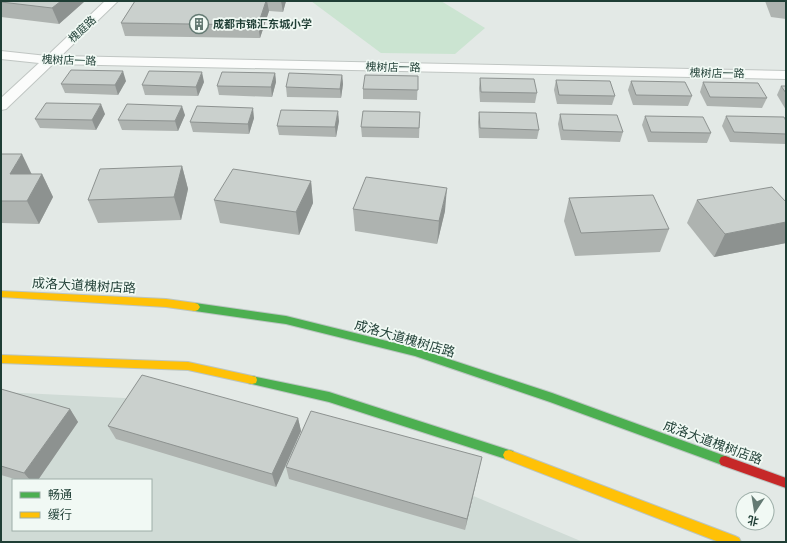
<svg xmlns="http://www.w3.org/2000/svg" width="787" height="543" font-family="Cabin,'Noto Sans SC',sans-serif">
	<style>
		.built { fill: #d0dbd6; fill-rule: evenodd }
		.green { fill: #cbe4d1 }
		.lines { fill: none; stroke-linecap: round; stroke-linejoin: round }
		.street-casing { stroke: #c0c6c3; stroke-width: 2 }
		.fast-casing { stroke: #bbc5c2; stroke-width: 2 }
		.slow-casing { stroke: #bbc5c2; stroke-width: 2 }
		.jam-casing { stroke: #bbc5c2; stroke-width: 2 }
		.street { fill: #fbfcfb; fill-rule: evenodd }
		.fast { fill: #4caf50; fill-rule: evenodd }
		.slow { fill: #ffc107; fill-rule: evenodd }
		.jam { fill: #c62828; fill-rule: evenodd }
		.wall { fill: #aeb3b0 }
		.shaded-wall { fill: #8d9290 }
		.building { fill: #cad0cd; stroke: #8d9290 }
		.labels { text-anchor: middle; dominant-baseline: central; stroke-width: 3.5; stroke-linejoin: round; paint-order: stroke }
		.far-poi-label { font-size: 11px; font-weight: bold; fill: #1f3e35; stroke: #f1f9f4; text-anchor: start }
		.far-street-label { font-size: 11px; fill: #1f3e35; stroke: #f1f9f4 }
		.street-label { font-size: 13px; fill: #1f3e35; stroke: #f1f9f4 }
	</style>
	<rect width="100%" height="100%" fill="#e3e9e6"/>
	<path class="built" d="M1,392L145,399L433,479L583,542H1ZM13,480H151V530H13Z"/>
	<polygon class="green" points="311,1 441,1 485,28 455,54 381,53"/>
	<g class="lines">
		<g class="street-casing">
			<polygon id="street" points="105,1 118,1 61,56 786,71 786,79 53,64 6,109 1,110 1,98 39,63 1,59 1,51 47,56"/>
		</g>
		<g class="fast-casing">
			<g id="fast">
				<polygon points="195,303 286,316 415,348 552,393 725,456 729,457 731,461 729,465 725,466 550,402 415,356 286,324 195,311 192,310 190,307 192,304"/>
				<polygon points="252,376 329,392 509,450 513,451 515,455 513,459 509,460 329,402 252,384 248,383 247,380 248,377"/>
			</g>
		</g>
		<g class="slow-casing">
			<g id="slow">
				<polygon points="1,291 166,299 195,303 198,304 200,307 198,310 195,311 166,307 1,297"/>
				<polygon points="1,355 188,362 252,376 256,377 257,380 256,383 252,384 188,370 1,363"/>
				<polygon points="509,450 735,536 739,538 741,542 719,542 505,459 503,455 505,451"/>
			</g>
		</g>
		<g class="jam-casing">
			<polygon id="jam" points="725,456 786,478 786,488 721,465 719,461 721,457"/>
		</g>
		<use href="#street" class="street"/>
		<use href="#fast" class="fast"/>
		<use href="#slow" class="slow"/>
		<use href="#jam" class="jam"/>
	</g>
	<g class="wall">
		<polygon points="1,1 85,1 59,24 1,17"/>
		<polygon points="135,1 286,1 283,12 269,11 260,38 125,36 121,23"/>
		<polygon points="765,1 786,1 786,19 771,17"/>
		<polygon points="275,73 276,82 272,97 219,95 217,86"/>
		<polygon points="342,75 343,84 341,98 287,97 286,87"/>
		<polygon points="418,76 417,100 363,99 363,89"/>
		<polygon points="480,78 537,93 535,103 480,102 479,88"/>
		<polygon points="556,80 615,96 612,105 557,104 554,90"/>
		<polygon points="126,81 118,95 65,93 61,84"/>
		<polygon points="631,81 692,96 688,106 633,105 628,90"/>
		<polygon points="204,82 198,96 145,95 142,85"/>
		<polygon points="703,82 767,98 762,108 707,106 700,92"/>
		<polygon points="781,86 786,86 786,110 777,95"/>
		<polygon points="420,112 419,138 362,137 361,127"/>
		<polygon points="479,112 539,130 537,139 479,138 478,122"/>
		<polygon points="105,114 96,130 40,128 35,119"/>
		<polygon points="560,114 623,132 620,142 561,140 558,124"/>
		<polygon points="185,115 178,131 122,130 118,120"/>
		<polygon points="645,116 711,133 707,143 648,142 642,125"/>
		<polygon points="726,116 786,121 786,144 730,142 722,126"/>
		<polygon points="254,118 249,134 193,132 190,122"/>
		<polygon points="339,121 336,137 279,135 277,126"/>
		<polygon points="1,154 32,174 42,174 53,197 39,224 1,223"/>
		<polygon points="182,166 188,189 181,220 98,223 88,200"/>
		<polygon points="311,181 313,203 299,235 220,223 214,200"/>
		<polygon points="569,198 669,229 660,252 575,256 564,221"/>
		<polygon points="697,200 786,202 786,243 714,257 687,223"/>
		<polygon points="353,209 445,211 437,244 355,231"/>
		<polygon points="1,389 70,409 78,422 38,480 18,480 1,475"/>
		<polygon points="298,418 301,431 276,487 116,439 108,426"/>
		<polygon points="286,467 479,470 465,530 289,479"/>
	</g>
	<g class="shaded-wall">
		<polygon points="61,1 85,1 59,24 52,8"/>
		<polygon points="266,1 267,1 269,11 260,38 258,25"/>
		<polygon points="281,1 286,1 283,12"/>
		<polygon points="123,71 126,81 118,95 115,85"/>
		<polygon points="202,72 204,82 198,96 196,87"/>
		<polygon points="275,73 276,82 272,97 271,87"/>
		<polygon points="342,75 343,84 341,98 340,89"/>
		<polygon points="101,104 105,114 96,130 92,120"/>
		<polygon points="182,106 185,115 178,131 175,121"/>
		<polygon points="253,108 254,118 249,134 248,124"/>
		<polygon points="338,111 339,121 336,137 335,127"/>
		<polygon points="22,154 33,177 10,174"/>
		<polygon points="182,166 188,189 181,220 174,197"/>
		<polygon points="42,174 53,197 39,224 27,201"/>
		<polygon points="311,181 313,203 299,235 296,212"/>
		<polygon points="447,188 445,211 437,244 439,221"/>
		<polygon points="786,222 786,243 714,257 725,234"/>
		<polygon points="70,409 78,422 38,480 30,480 24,473"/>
		<polygon points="298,418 301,431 276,487 272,474"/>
		<polygon points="482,457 479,470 465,530 467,519"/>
	</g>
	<g class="building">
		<polygon points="1,1 61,1 52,8 1,2"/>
		<polygon points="135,1 266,1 258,25 121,23"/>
		<polygon points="71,70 123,71 115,85 61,84"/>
		<polygon points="149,71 202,72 196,87 142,85"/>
		<polygon points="222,72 275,73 271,87 217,86"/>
		<polygon points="289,73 342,75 340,89 286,87"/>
		<polygon points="365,75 418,76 418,90 363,89"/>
		<polygon points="480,78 534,79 537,93 481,92"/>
		<polygon points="556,80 610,81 615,96 559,95"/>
		<polygon points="631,81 685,82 692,96 636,95"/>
		<polygon points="703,82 758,83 767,98 710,97"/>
		<polygon points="781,86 786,86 786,93"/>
		<polygon points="46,103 101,104 92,120 35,119"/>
		<polygon points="127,104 182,106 175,121 118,120"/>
		<polygon points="197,106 253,108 248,124 190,122"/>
		<polygon points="281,110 338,111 335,127 277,126"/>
		<polygon points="363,111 420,112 419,128 361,127"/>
		<polygon points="479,112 536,113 539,130 480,128"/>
		<polygon points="560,114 617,115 623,132 563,130"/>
		<polygon points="645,116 703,117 711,133 651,132"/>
		<polygon points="726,116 784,117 786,121 786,134 734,132"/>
		<polygon points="1,154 22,154 10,174 42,174 27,201 1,201"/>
		<polygon points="182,166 174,197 88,200 100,169"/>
		<polygon points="233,169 311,181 296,212 214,200"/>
		<polygon points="366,177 447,188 439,221 353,209"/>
		<polygon points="772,187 786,202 786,222 725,234 697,200"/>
		<polygon points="653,195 669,229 581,233 569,198"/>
		<polygon points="142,375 298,418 272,474 108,426"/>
		<polygon points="1,389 70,409 24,473 1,466"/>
		<polygon points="311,411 482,457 467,519 286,467"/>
	</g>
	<defs>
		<g id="building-ring" transform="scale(1)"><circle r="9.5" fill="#f1f9f4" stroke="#647a73" stroke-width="1.5"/><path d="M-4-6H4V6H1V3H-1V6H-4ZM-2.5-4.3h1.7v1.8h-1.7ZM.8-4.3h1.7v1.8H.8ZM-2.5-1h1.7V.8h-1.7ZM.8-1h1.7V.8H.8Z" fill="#647a73"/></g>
	</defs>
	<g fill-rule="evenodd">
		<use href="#building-ring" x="199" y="24"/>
	</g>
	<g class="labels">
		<g class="far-poi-label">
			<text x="213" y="24">成都市锦汇东城小学</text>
		</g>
		<g class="far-street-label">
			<text transform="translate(82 29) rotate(-43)">槐庭路</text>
			<text transform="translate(69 60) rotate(2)">槐树店一路</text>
			<text transform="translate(393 67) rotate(1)">槐树店一路</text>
			<text transform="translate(717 73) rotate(1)">槐树店一路</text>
		</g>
		<g class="street-label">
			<text transform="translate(84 285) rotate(3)">成洛大道槐树店路</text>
			<text transform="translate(405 338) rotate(16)">成洛大道槐树店路</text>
			<text transform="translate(713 442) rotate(20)">成洛大道槐树店路</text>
		</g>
	</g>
	<rect width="787" height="543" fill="none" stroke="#1f3e35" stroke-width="4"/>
	<rect x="12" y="479" width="140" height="52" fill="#f1f9f4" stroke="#9daea8"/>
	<rect x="20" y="492" width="20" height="6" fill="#4caf50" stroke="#9daea8"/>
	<text x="48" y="499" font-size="12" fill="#1f3e35">畅通</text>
	<rect x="20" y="512" width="20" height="6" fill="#ffc107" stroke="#9daea8"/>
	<text x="48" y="519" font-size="12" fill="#1f3e35">缓行</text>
	<g transform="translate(755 511) rotate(192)"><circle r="19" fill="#f1f9f4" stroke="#9daea8"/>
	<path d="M0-3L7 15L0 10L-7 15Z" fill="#647a73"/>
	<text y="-6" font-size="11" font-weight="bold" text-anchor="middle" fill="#1f3e35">北</text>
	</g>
</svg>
